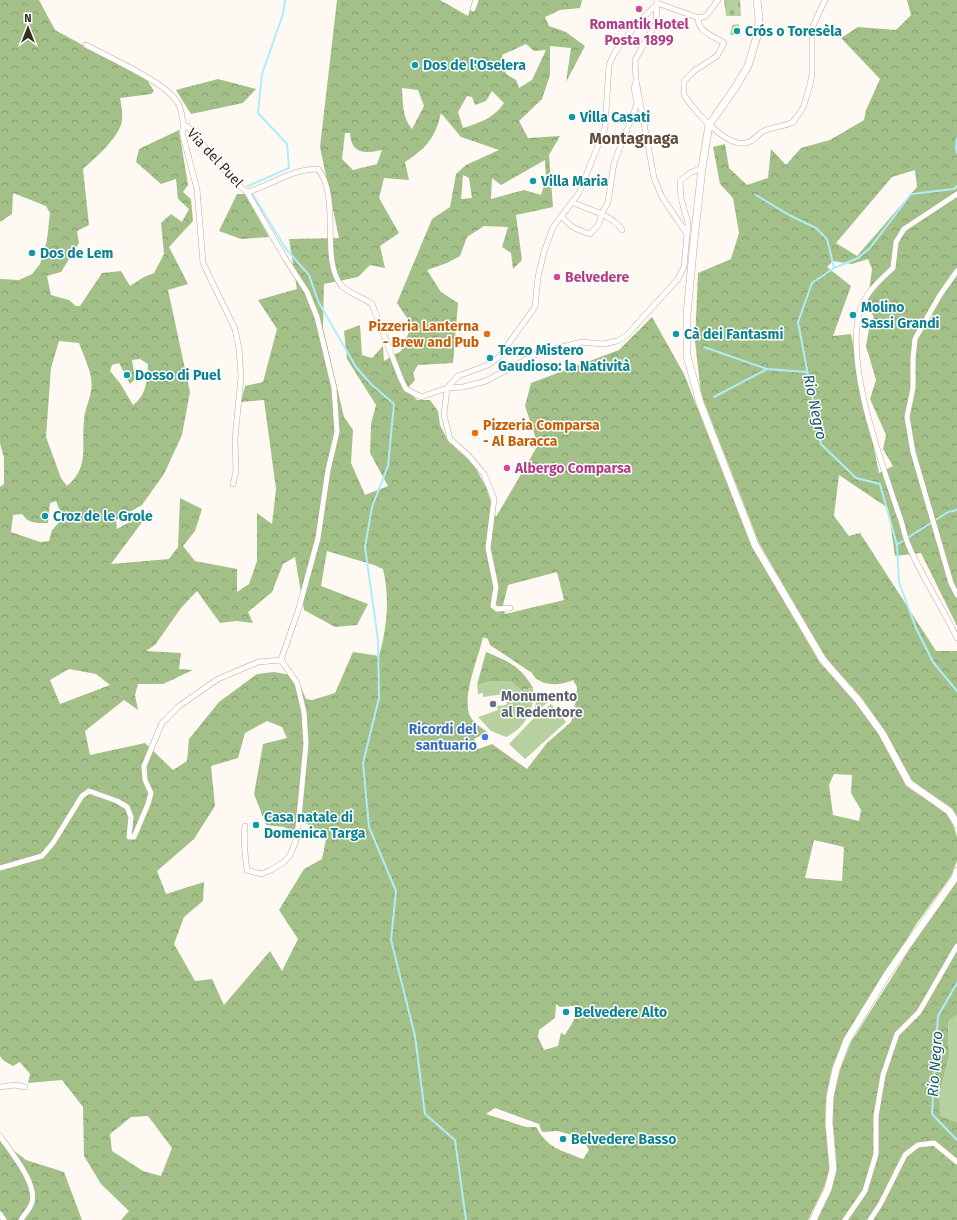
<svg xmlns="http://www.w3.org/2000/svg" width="957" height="1220" font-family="'Fira Sans',sans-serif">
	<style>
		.grass { fill: #b6d09f }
		.forest { fill: url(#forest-crowns); fill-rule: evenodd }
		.cemetery { fill: url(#cemetery-stones) }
		.park { fill: url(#park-tufts) }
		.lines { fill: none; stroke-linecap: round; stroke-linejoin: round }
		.stream { stroke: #afedfc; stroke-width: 2 }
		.minor-casing { stroke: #c4aa92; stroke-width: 6 }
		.secondary-casing { stroke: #c4aa92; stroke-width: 8 }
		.minor { stroke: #fff; stroke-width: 5 }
		.secondary { stroke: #fff; stroke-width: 7 }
		.hotel-dot { fill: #d1479c; stroke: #fff; stroke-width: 1.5 }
		.culture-dot { fill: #0f9aa8; stroke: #fff; stroke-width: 1.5 }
		.food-dot { fill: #e8710a; stroke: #fff; stroke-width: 1.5 }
		.worship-dot { fill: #6b7280; stroke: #fff; stroke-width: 1.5 }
		.shop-dot { fill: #3f7fe0; stroke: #fff; stroke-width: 1.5 }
		.labels { text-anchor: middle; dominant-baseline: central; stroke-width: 3; stroke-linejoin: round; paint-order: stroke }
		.hotel-label { font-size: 14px; font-weight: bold; fill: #b23c85; stroke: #fff; text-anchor: start }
		.culture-label { font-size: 14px; font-weight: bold; fill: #0d838f; stroke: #fff; text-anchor: start }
		.street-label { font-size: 14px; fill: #382e24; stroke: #fff }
		.food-label { font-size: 14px; font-weight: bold; fill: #c56008; stroke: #fff; text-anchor: end }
		.worship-label { font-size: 14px; font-weight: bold; fill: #5b616d; stroke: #fff; text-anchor: start }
		.shop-label { font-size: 14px; font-weight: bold; fill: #366cbe; stroke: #fff; text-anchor: end }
		.water-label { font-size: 15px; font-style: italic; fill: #185a67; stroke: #fff }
		.quarter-label { font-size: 16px; font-weight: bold; fill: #644d38; stroke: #fff }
	</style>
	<defs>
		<pattern id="forest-crowns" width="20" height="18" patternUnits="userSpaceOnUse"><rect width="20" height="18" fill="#a3c089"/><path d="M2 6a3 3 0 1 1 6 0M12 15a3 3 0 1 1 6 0" fill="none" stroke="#869c70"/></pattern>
		<pattern id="cemetery-stones" width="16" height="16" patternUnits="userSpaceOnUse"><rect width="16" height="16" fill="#b6d09f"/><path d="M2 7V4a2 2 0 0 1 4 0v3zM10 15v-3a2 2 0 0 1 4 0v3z" fill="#9db389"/></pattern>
		<pattern id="park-tufts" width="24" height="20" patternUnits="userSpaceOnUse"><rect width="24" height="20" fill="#b6d09f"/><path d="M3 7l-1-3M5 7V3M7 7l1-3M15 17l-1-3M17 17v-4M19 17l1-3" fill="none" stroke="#9db389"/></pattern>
	</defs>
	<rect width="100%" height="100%" fill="#fff9f4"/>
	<g class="grass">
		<path d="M493,681H510L521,690L533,688C536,709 524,729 506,737L491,731L478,717L498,710L497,706L506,705L508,699L504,694L483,697V693L478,694L477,685Z"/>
		<polygon points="539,694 547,699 548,702 534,714 537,695"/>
		<polygon points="551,704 566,722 525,759 509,744 532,720"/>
		<polygon points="957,1015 957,1122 939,1116 939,1095 949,1057 948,1021"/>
	</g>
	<g class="forest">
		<path d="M0,0H39L55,30L147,80L154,91L151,94L120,98C121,104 123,113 122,120C120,137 96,157 83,169L89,225L77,231L79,243L61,272L47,276L51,295L69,300L76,306H80L102,273L121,271L130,286L144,277L154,273L164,254L161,223L171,214L182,222L189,209L178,199L176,179L161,184L136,162L139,149L179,130L188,185L183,192L191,199L193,221L169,247L188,284L168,290L190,392L182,435L164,474L142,505L116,520L117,529L151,510L111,564L169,559L178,547L180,498L202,509L195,531L183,546L195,561L237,569V592L249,584L257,561V513L272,524L276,489L264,400L241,402L245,386L263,382L277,329L258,300L297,289L289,239L339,238L320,147L337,0H440L468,16L473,0H582L580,8L560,10L545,17L549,26L566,32L585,46L566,82L571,48L550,46V75L542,99L519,121L528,138L560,136L549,155L553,207L516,215L522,260L513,269L511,253L502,247L508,227L484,226L467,237L460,256L447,263L427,270L441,292L458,303L453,363L418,365L413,373L415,380L406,390L417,400H430L438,411L440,425L448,441L474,465L486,487L496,517L538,445L525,406L531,383L619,350L652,317L684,374L752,547L820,663L855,702L879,735L906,786L947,814L954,827L957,837V861L951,876L917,923L844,1038L832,1068L826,1097L825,1123L830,1168L824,1187L808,1220H121L129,1211L101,1184L84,1156L83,1107L62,1080L28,1083L30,1074L20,1062L13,1066L4,1061L0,1056V487L4,484V458L0,443V279L19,280L32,274L40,264L47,240L50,213L46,206L13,193L12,214L0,222ZM526,44L534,51L546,50L532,80L519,88L516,80L506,74L502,55ZM402,88L418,90L424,106L412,129C402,117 403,103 402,88ZM492,91L504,103C494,118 480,123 463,128L458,112L467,96L472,97L475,105L486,101ZM441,113L461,137L499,150L466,165L456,174L450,207L432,219L397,303L409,321V332L401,351L384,361L383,346L372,358L362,355L360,325L344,331L347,359L376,405L371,424L370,453L388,486L365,495L351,463L353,430L344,417L323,328L324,284L358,277L370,265L385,268L380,246L399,233L379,198L384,178L409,180L405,162C426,148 435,139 441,113ZM345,133H350C351,154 365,154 382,150L377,164L353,170L342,159ZM545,160L546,179L541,195L524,190L491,199L492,178L501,185ZM463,175L469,178L472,198L461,199ZM59,341L79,343C83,354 89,366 91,378C94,394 85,405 84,420C81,446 90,467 67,486L61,478L46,437L51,368ZM140,359L148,364C147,380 147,395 133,405L120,383L110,371L112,365L119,363L130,384L135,379L132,360ZM56,501L63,518L52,530L49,541L40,542L11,532L13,515L22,514C29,524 36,523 48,523L50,503ZM327,551L374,565L383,569C390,598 387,628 379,656L353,652L335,693L312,700L306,699L296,676L274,672L257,674L219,702L189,739L187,761L173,770L145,743L90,755L85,731L124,700L138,710L135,695L138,684H163L193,670L179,669L181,653L146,651L155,645L181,608L197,591L220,623L237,621L253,623L248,612L272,592L283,564L295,557L304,610L335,627L357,625L368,604L321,586ZM557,572L564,600L505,614L503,605L508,585ZM483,637L488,639L490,645L532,673C539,687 560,686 573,680L577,687L576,700L571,722L547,743L527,769L492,744L478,749L474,739L487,732C481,727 472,722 469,714C463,693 478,659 483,637ZM69,669L96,674L110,685L60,704L50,680ZM267,721L282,727L287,738L263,744L254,794L266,825L284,827L294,832L297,818L324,834L326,839L322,859L304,869L279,910L298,939L282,971L270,951L224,1005L212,979L195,981L174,944L184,917L203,901L204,882L166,894L157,871L194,839L215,806L211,766L238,758L245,733ZM834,774L852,775L851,793L861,810L859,821L833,815L829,785ZM814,840L844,847L842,881L805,878ZM556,1004L560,1007L574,1006L577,1011L574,1020L565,1035L561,1033L558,1046L544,1050L538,1037L539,1030L555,1018ZM495,1108L539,1124L542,1132L558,1131L582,1138L589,1150L583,1159C561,1150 548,1149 536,1127H526L486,1114ZM148,1116L172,1148L161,1176L143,1171L112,1151L110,1134L131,1117Z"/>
		<path d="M907,0H957V626L921,553L895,556L888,508L839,475L834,516L849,536L860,533L936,651H957V816L952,808L911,781L885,731L861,697L826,658L759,543L701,394L695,341L698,273L731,259L739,233L733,198L720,184L713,147L725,144L729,168L747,185L768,178L771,149L786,165L801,148L830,140L864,120L866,110L880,79L841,38L858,27L896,30L911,15ZM915,170L917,187L857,256L836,243L892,177ZM868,259L872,269L867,306L874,317L870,324L866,346L876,380L870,399L886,435L883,449L893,466L879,473L851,334L833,336L851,286L827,267L833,261L852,264Z"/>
		<polygon points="218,79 256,89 243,103 191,114 176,90"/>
		<polygon points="237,194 245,194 269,237 241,239 219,231"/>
		<path d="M486,652C508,661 521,666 533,688L521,690L510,681H493L477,685Z"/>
		<polygon points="957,881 957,1015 948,1021 949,1057 939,1095 940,1116 957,1122 957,1220 817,1220 831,1190 837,1169 833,1123 833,1098 840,1070 851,1042 923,928"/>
		<polygon points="0,1140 26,1160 64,1172 82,1220 0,1220"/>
	</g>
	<polygon class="cemetery" points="724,0 740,0 741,16 726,16"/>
	<polygon class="park" points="738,24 741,29 739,35 730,35 732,25"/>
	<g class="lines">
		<g class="stream">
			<polyline points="957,138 956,148 957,153"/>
			<polyline points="248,186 289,168 287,144 258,113 262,74 283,14 285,0"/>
			<polyline points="957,186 954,189 911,194 870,248 858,258 834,268 812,283 798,322 821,444 856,478 880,484 897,545 899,582 916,628 933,662 957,691"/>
			<polyline points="253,195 286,249 309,275 318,301 356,367 371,384 394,404 388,466 372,507 365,547 378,640 379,698 363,763 369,827 396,891 391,940 415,1036 425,1114 455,1140 466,1220"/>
			<polyline points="756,195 789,215 816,228 827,239 834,268"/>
			<polyline points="704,347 767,369 806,372"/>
			<polyline points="714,397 767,369"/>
			<polyline points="898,544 948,512 957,510"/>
			<polyline points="957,983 938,1016 932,1114 957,1140"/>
		</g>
		<g class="minor-casing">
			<g id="minor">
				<polyline points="657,0 656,23 635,60 636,80 654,178 662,197 687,234"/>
				<polyline points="657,3 699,18 706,16 718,0"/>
				<polyline points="473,9 476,0"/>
				<path d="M699,18C695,30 715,37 724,43L717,56L694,71L684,81V95C694,110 728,151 749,142C755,139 760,132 766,130C775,127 785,126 793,122L803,108L810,85L812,74V28L825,0"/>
				<path d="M86,45C108,57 170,84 179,105C182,111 182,120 184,126"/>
				<polyline points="184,126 187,126 236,183 247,192 285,258 307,292 317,317 334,388 337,432 328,470 318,538 299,608 281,660"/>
				<polyline points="184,126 182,132 197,189 203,263 235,329 239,349 241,377 235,439 236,472 233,484"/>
				<path d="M247,192C272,185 291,169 318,169C341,197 320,259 341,285C347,293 363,297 372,304L401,379L406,389L421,397L447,388L463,387L486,381L538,353L582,342L603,344L617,341L627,335L678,279L684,267L688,223L681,198L680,181L690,173L702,168"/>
				<path d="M957,194L904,229L896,242L893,268C880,280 865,293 860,311C844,364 882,463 899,515C903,524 904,535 908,544C921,576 942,606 957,638"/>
				<path d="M572,202C589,210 611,214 622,230"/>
				<path d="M562,216C569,227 578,230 590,234L599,224L602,213L608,202L614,163L637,104L634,88L636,81"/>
				<polyline points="957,271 940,295 915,339 913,359 913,388 907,417 913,452 951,583 957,595"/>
				<polyline points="510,608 497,609 493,606 496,587 488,548 494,499 484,474 468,455 450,439 444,415 447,388 458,376 488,365 498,358 535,307 538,277 544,252 553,227 579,193 605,128 609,65 615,52 635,26 657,4"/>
				<path d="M245,826C243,841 245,855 247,870L261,874L271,870L284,862L290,855L297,838L306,744L304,712L297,683L281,660"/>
				<polyline points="0,868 42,856 53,843 82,796 89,791 117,801 127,807 131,817 129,837 134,837 148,804 151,793 145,780 144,766 162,723 179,706 218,679 258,662 281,660"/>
				<polyline points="0,1087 15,1085 25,1087"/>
				<path d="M0,1136C10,1151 40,1186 31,1205C29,1210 24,1215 21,1220"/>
				<polyline points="0,1214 4,1220"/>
				<polyline points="845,1220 865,1191 876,1154 876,1116 883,1075 897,1034 919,1012 957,946"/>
				<polyline points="870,1220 881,1203 905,1155 918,1145 934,1143 957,1162"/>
			</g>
		</g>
		<g class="secondary-casing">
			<g id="secondary">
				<polyline points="757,0 759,18 758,33 748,66 735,88 709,125 702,168 694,240 687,314 687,356 700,403 755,545 823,660 858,700 882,733 909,783 949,811 957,824"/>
				<polyline points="813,1220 828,1189 833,1169 829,1123 830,1097 836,1069 847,1040 888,973 955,878 957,871"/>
			</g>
		</g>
		<use href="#minor" class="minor"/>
		<use href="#secondary" class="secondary"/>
	</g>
	<g class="hotel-dot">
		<circle cx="639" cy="9" r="4"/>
		<circle cx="557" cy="277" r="4"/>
		<circle cx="507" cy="468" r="4"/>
	</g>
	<g class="culture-dot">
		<circle cx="737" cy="31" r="4"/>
		<circle cx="415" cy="65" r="4"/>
		<circle cx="572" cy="117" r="4"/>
		<circle cx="533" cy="181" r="4"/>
		<circle cx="32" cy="253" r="4"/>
		<circle cx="853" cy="315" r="4"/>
		<circle cx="676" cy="334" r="4"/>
		<circle cx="490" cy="358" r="4"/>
		<circle cx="127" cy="375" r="4"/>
		<circle cx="45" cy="516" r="4"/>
		<circle cx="256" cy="825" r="4"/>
		<circle cx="566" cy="1012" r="4"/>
		<circle cx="563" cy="1139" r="4"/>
	</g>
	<g class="food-dot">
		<circle cx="487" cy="334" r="4"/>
		<circle cx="475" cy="433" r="4"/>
	</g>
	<circle class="worship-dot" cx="493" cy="704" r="4"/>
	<circle class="shop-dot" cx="485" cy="737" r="4"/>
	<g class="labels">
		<g class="hotel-label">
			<text x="639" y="24" text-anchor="middle">Romantik Hotel<tspan x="639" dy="16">Posta 1899</tspan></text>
			<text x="565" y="277">Belvedere</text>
			<text x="515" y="468">Albergo Comparsa</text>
		</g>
		<g class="culture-label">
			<text x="745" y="31">Crós o Toresèla</text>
			<text x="423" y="65">Dos de l'Oselera</text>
			<text x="580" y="117">Villa Casati</text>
			<text x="541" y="181">Villa Maria</text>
			<text x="40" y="253">Dos de Lem</text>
			<text x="861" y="307">Molino<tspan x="861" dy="16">Sassi Grandi</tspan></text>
			<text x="684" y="334">Cà dei Fantasmi</text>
			<text x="498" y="350">Terzo Mistero<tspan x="498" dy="16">Gaudioso: la Natività</tspan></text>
			<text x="135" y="375">Dosso di Puel</text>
			<text x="53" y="516">Croz de le Grole</text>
			<text x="264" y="817">Casa natale di<tspan x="264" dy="16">Domenica Targa</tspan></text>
			<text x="574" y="1012">Belvedere Alto</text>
			<text x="571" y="1139">Belvedere Basso</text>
		</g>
		<g class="street-label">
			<text transform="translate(215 158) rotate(47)">Via del Puel</text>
		</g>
		<g class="food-label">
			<text x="479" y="326">Pizzeria Lanterna<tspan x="479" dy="16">- Brew and Pub</tspan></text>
			<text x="483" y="425" text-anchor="start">Pizzeria Comparsa<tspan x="483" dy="16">- Al Baracca</tspan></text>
		</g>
		<g class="worship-label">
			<text x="501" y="696">Monumento<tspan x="501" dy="16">al Redentore</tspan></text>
		</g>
		<g class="shop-label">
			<text x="477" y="729">Ricordi del<tspan x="477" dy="16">santuario</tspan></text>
		</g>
		<g class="water-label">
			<text transform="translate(815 407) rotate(78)">Rio Negro</text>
			<text transform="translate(935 1064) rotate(-86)">Rio Negro</text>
		</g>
		<g class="quarter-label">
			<text x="634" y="138">Montagnaga</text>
		</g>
	</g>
	<g transform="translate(28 28)" stroke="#ffffff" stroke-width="3" paint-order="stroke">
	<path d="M0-3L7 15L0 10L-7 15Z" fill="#382e24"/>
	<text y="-6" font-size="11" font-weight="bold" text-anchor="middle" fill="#382e24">N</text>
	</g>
</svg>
